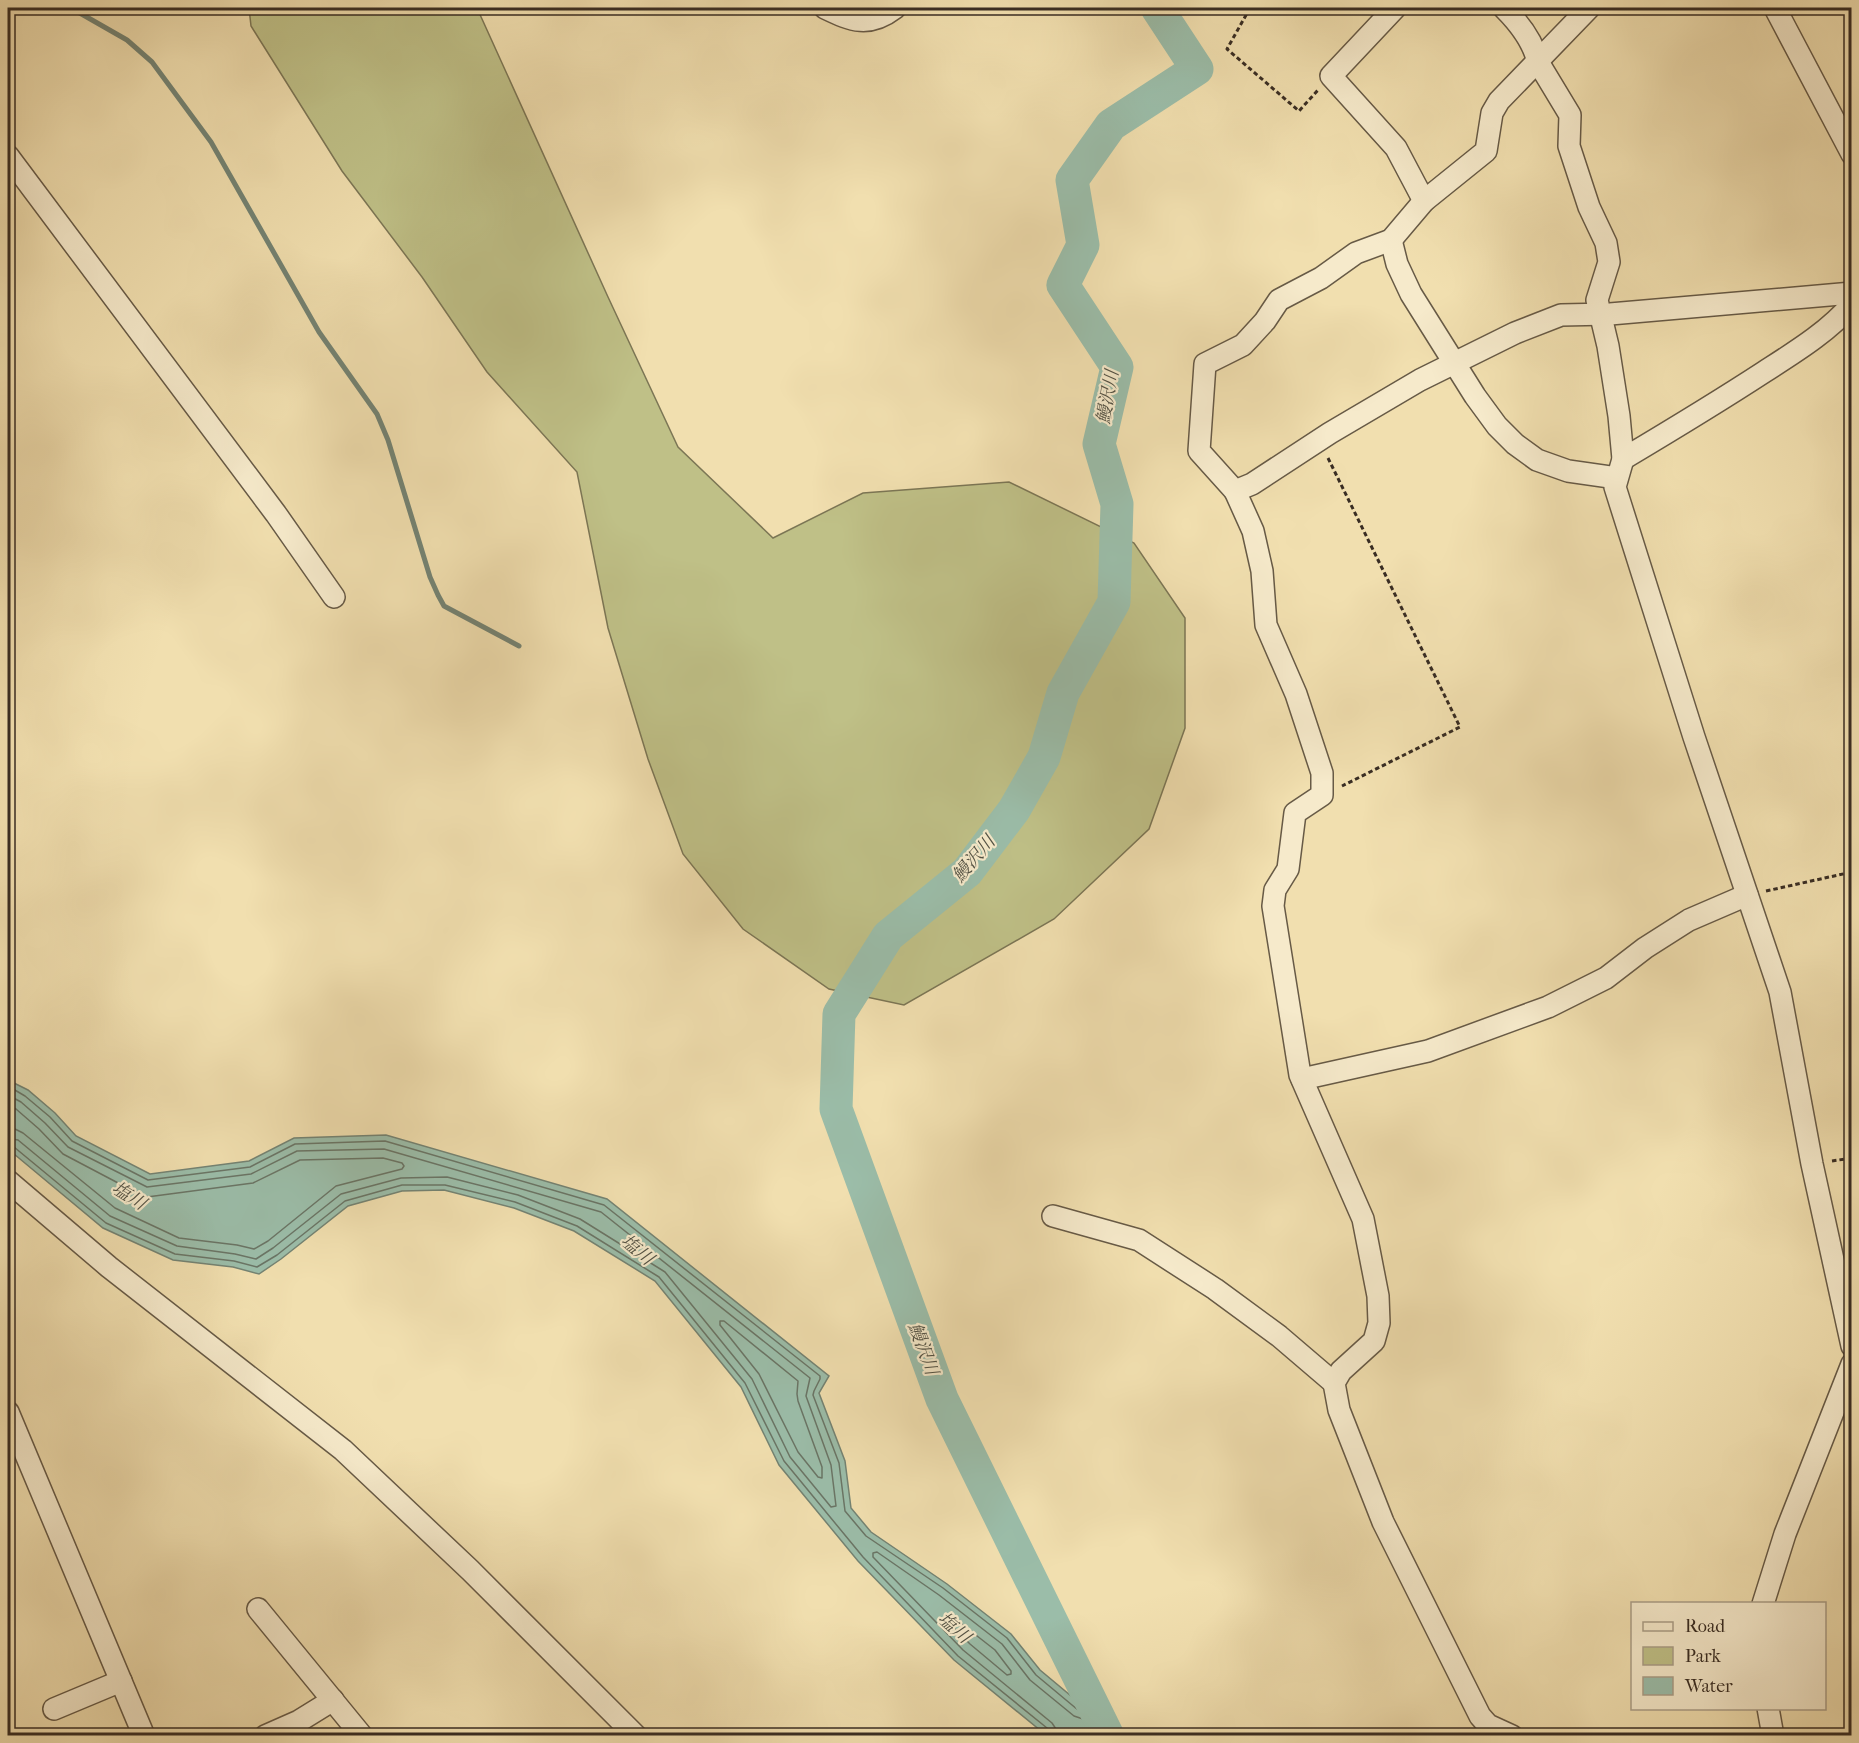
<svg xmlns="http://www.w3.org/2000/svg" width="1859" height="1743" font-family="'IM FELL French Canon','Noto Serif JP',serif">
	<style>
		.green { fill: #bfc087; stroke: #7c7655; stroke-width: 1.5 }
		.water { fill: #9bbda9; stroke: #748373; stroke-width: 1.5 }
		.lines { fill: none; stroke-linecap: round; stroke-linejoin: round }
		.shore { stroke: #6a7566; stroke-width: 1.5 }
		.stream { stroke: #748373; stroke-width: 5 }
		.river { stroke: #9bbda9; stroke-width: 33 }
		.minor-casing { stroke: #675a46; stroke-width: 24 }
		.path { stroke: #392d23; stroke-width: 3; stroke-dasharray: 4.5 3; stroke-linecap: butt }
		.minor { stroke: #f6eacb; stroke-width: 21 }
		.labels { text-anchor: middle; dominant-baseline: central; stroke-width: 4.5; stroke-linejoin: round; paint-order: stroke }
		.water-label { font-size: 18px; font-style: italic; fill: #525144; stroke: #f6eacb }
	</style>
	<rect width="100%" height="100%" fill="#f1dfaf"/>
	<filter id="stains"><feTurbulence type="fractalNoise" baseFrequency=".00333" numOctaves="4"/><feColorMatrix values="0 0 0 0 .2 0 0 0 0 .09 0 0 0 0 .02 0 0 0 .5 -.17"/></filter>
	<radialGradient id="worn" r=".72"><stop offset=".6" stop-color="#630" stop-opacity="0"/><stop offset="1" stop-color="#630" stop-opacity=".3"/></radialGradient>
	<polygon class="green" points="249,8 477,8 608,297 678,447 773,538 863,493 1009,482 1134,543 1185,618 1185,728 1149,829 1054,919 904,1005 829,989 743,929 683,854 648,759 608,628 577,472 487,372 422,277 342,171 251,26"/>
	<polygon class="water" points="8,1080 28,1090 55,1113 76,1136 150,1174 249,1161 294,1138 386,1135 607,1199 829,1376 819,1393 845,1461 851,1508 871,1532 947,1584 1011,1634 1040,1670 1082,1705 1111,1714 1121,1735 1046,1735 954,1660 858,1561 779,1465 741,1387 655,1281 574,1231 514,1208 444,1190 402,1191 348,1206 281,1259 259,1274 233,1267 173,1260 103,1228 8,1149"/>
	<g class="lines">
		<g class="shore">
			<polyline points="8,1086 25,1096 50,1117 72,1141 148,1180 250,1167 295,1144 385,1141 604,1205 820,1376 820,1379 814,1391 813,1395 839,1463 845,1511 866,1536 943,1588 1007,1638 1036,1675 1078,1710 1106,1719 1114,1736"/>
			<polyline points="8,1095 21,1102 45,1123 68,1147 147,1187 251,1174 297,1151 384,1149 601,1212 810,1378 806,1396 831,1465 836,1506 831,1507 790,1457 752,1379 665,1272 580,1219 518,1195 447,1177 401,1178 341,1194 273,1248 256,1259 235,1254 177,1246 110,1216 18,1140 8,1138"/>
			<polyline points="8,1105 16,1109 39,1129 63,1154 139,1194 147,1197 253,1183 300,1160 383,1158 402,1163 404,1166 402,1169 336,1186 268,1241 254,1249 237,1245 179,1238 115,1208 23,1133 15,1129 8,1128"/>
			<polyline points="8,1145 14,1147 106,1223 175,1254 234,1261 257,1267 277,1255 345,1201 402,1185 445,1185 515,1202 577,1226 659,1277 745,1383 784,1461 863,1557 958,1656 1047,1728 1049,1736"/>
			<polygon points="720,1321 724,1321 798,1381 797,1394 798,1401 822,1467 822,1478 818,1477 798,1452 759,1374 720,1325"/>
			<polygon points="946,1614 949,1614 995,1650 1011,1671 1011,1674 1007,1675 970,1644 945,1619"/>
			<polyline points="1056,1736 1056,1729 1052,1723 963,1650 873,1557 873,1553 877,1552 939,1595 1002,1644 1030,1680 1074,1716 1101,1725 1106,1736"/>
		</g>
		<polyline class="stream" points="71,8 127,40 152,62 211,142 319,332 377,414 388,440 430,577 438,595 444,606 519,646"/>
		<polyline class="river" points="1108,1736 942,1399 836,1109 839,1014 888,936 967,872 1014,810 1044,757 1063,693 1114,602 1117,504 1099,444 1117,367 1063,285 1083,245 1072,180 1111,125 1197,69 1157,8"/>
		<g class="minor-casing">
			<g id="minor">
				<path d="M825,8C852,21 869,28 895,8"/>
				<polyline points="1395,8 1331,76 1396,148 1424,201"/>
				<path d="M1504,8C1519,23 1533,41 1538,62L1570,115L1569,146L1589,207L1606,243L1609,262L1597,300L1608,346L1619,416L1623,459L1615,487L1694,737L1780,992L1812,1164L1852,1346"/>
				<polyline points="1589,8 1499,101 1492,113 1486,151 1424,201 1391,240 1356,253 1321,278 1279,300 1265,321 1243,345 1205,364 1199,451 1235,491 1252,484 1330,433 1420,380 1515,333 1561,315 1610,314 1852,293"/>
				<polyline points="1775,8 1852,154"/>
				<polyline points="8,156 276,514 334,597"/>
				<polyline points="1391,240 1397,264 1411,294 1475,396 1497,426 1515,444 1537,460 1568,471 1617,478"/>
				<path d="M1623,459C1670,431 1718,402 1764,372C1795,352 1828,332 1852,304"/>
				<polyline points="1235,491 1253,531 1262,571 1266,625 1296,694 1322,773 1322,795 1295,813 1288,869 1275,890 1273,906 1300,1075 1363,1219 1378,1296 1379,1323 1374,1341 1341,1371 1334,1383 1339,1410 1383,1522 1480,1716 1488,1725 1512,1736"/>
				<polyline points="1302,1079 1428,1051 1548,1007 1606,978 1645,948 1689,920 1747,895"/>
				<polyline points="8,1181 109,1267 343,1450 470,1570 636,1736"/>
				<polyline points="1053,1216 1139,1240 1215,1289 1279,1336 1334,1383"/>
				<polyline points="8,1412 144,1736"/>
				<polyline points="1763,1604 1785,1534 1852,1364"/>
				<polyline points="258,1609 362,1736"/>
				<polyline points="1768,1708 1773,1736"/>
				<polyline points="54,1709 121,1681"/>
				<polyline points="265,1736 299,1721 333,1700"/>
			</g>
		</g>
		<g class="path">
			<polyline points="1250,8 1227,49 1299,111 1318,90"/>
			<polyline points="1328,458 1460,727 1342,786"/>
			<polyline points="1766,891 1852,872"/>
			<polyline points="1832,1161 1852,1158"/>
		</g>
		<use href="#minor" class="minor"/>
	</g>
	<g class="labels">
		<g class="water-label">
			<text transform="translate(1108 397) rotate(-80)">鰻沢川</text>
			<text transform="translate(974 859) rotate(-49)">鰻沢川</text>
			<text transform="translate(129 1196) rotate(32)">塩川</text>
			<text transform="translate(637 1250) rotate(40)">塩川</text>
			<text transform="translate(923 1349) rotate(70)">鰻沢川</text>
			<text transform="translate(954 1628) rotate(41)">塩川</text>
		</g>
	</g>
	<rect width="1859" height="1743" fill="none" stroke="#f1dfaf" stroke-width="30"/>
	<rect x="9" y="9" width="1841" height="1725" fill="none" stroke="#392d23" stroke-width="3"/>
	<rect x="15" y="15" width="1829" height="1713" fill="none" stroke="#392d23" stroke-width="1.5"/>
	<rect x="1631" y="1602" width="195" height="108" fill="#f6eacb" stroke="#aa9e88" stroke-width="1.5"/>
	<rect x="1643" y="1622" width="30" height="9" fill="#f6eacb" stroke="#aa9e88" stroke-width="1.5"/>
	<text x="1685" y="1632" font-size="18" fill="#392d23">Road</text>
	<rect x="1643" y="1647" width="30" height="18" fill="#bfc087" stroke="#aa9e88" stroke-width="1.5"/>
	<text x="1685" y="1662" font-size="18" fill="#392d23">Park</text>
	<rect x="1643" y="1677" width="30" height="18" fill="#9bbda9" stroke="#aa9e88" stroke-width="1.5"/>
	<text x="1685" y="1692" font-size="18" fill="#392d23">Water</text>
	<rect width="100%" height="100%" filter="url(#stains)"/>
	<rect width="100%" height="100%" fill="url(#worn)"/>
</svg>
